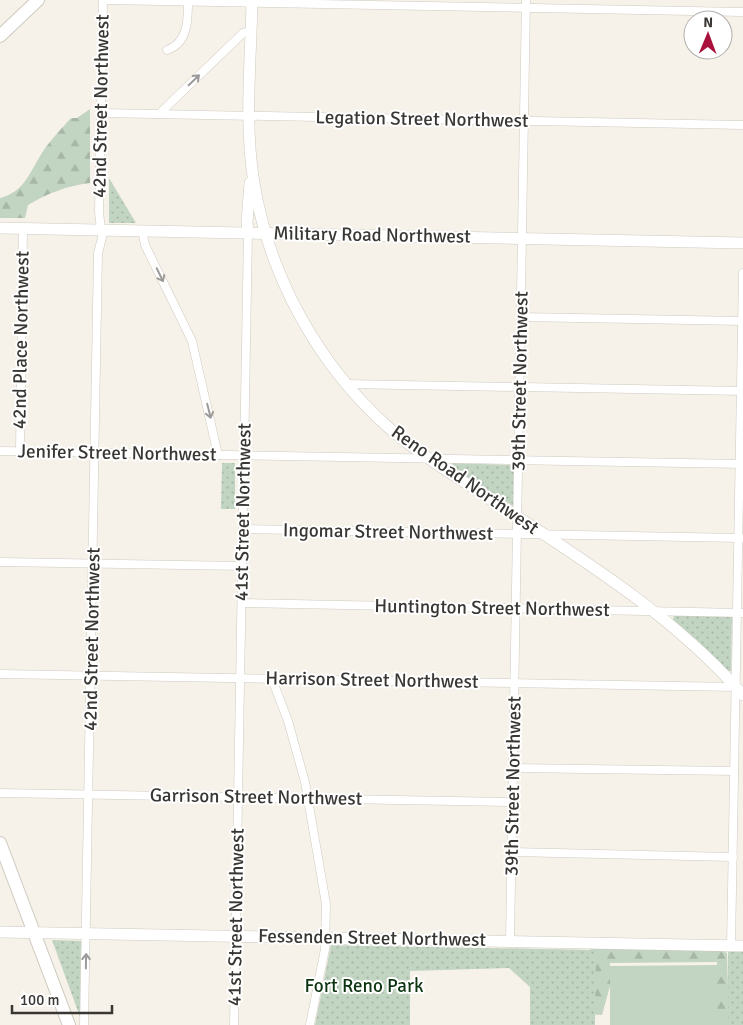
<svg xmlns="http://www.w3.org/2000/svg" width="743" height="1025" font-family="Signika,sans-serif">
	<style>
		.grass { fill: #c2d4c2 }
		.forest { fill: url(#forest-firs) }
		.park { fill: url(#park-dots) }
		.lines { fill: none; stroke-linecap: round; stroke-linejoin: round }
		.street-casing { stroke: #cfcac1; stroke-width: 9 }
		.secondary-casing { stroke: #cfcac1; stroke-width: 12 }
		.primary-casing { stroke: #cfcac1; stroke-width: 14 }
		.street { stroke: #fff; stroke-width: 8 }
		.secondary { stroke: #fff; stroke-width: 11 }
		.primary { stroke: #fff; stroke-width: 12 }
		.oneway { stroke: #9c9b99 }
		.labels { text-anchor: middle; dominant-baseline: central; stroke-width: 4; stroke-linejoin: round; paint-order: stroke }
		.street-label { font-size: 19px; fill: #393733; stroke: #fff }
		.park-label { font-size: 19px; fill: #0c3410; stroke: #fff }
	</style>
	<defs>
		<pattern id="forest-firs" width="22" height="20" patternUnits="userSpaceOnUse" patternTransform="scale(1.25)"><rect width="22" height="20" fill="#c2d4c2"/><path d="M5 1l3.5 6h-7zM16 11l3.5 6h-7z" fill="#a7b7a7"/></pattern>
		<pattern id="park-dots" width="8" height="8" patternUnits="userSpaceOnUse" patternTransform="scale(1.25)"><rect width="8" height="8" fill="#c2d4c2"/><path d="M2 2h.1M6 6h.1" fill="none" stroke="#a7b7a7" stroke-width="1.8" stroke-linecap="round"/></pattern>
	</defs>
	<rect width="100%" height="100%" fill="#f7f2e9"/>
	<polygon class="grass" points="717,965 717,1025 610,1025 610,966"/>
	<g class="forest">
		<path d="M90,109V183C67,186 48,193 28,205L25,218H0V198C23,192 28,176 39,158C45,146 62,128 71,118H77Z"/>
		<polygon points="590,947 718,949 727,953 729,1025 717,1025 717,962 610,963 610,986 602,1015 590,1014"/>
	</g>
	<g class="park">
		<polygon points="109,178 136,223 109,223"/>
		<polygon points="222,463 235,463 235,509 221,509"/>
		<polygon points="453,463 513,465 514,468 513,506 451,467"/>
		<polygon points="674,615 732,617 731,671 727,671 673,620"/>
		<polygon points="52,940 81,941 80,1017"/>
		<polygon points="331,945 596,950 595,1025 530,1025 530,987 509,968 410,971 410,1025 315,1025"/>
		<rect x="728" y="952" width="15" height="73"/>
	</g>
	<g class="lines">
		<g class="street-casing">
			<g id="street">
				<polyline points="105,0 743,12"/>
				<path d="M167,50C188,43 188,20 188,2"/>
				<polyline points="101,113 743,125"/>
				<polyline points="159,114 243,33 252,31"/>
				<polyline points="101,230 99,212 103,0"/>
				<polyline points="142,230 145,245 192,341 218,455"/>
				<polyline points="521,317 743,321"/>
				<polyline points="347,384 743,391"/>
				<polyline points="0,451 743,464"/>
				<polyline points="20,451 23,229"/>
				<polyline points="243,529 741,538"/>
				<polyline points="0,562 243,566"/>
				<polyline points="242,603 743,613"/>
				<polyline points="0,674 736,687"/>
				<polyline points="272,679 288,721 305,782 326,904 325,949 310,1025"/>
				<polyline points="513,768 734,771"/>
				<polyline points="0,793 512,802"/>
				<polyline points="512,852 733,857"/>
				<polyline points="510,941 526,0"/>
				<polyline points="731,946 743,273"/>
				<polyline points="84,1025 98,253 104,230"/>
				<polyline points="234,1025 248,232"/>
			</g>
		</g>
		<g class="secondary-casing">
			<g id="secondary">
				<path d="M252,0C251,61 244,123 254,183C269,276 318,365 389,428C420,455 456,476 490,499C580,558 671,613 743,695"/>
				<polyline points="0,228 743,243"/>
				<polyline points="248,232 247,222 250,183"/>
				<polyline points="0,932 743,946"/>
			</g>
		</g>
		<g class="primary-casing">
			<g id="primary">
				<polyline points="0,36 38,0"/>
				<polyline points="0,843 69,1025"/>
			</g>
		</g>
		<use href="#street" class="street"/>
		<use href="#secondary" class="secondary"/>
		<use href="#primary" class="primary"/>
	</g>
	<defs><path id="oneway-shaft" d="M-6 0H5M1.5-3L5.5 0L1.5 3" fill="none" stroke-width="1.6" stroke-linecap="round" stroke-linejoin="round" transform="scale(1.25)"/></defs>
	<g class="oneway">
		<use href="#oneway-shaft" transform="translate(194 80) rotate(-44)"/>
		<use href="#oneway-shaft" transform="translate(160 275) rotate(64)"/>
		<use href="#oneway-shaft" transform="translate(209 411) rotate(76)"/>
		<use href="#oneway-shaft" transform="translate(86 961) rotate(-89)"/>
	</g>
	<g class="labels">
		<g class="street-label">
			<text transform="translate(101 106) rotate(-89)">42nd Street Northwest</text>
			<text transform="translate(422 119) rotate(1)">Legation Street Northwest</text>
			<text transform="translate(372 235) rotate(1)">Military Road Northwest</text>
			<text transform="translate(21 340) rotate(-89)">42nd Place Northwest</text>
			<text transform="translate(520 381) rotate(-89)">39th Street Northwest</text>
			<text transform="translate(117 453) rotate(1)">Jenifer Street Northwest</text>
			<text transform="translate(465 480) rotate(35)">Reno Road Northwest</text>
			<text transform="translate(243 512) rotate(-89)">41st Street Northwest</text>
			<text transform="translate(388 532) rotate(1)">Ingomar Street Northwest</text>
			<text transform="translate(492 608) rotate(1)">Huntington Street Northwest</text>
			<text transform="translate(92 639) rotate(-89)">42nd Street Northwest</text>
			<text transform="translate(372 680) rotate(1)">Harrison Street Northwest</text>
			<text transform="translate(513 786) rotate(-89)">39th Street Northwest</text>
			<text transform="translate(256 797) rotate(1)">Garrison Street Northwest</text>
			<text transform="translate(236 917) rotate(-89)">41st Street Northwest</text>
			<text transform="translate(372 938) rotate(1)">Fessenden Street Northwest</text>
		</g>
		<g class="park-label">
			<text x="364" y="986">Fort Reno Park</text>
		</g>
	</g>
	<g transform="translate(708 35) rotate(1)"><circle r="24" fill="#ffffff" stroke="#b0afad"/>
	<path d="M0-4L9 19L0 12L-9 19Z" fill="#a8113b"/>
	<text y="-8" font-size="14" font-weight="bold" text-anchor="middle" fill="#393733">N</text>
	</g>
	<path d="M12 1005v8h100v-8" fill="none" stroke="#393733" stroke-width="2.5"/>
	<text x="20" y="1005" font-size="15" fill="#393733" stroke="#ffffff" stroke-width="4" paint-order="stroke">100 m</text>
</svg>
